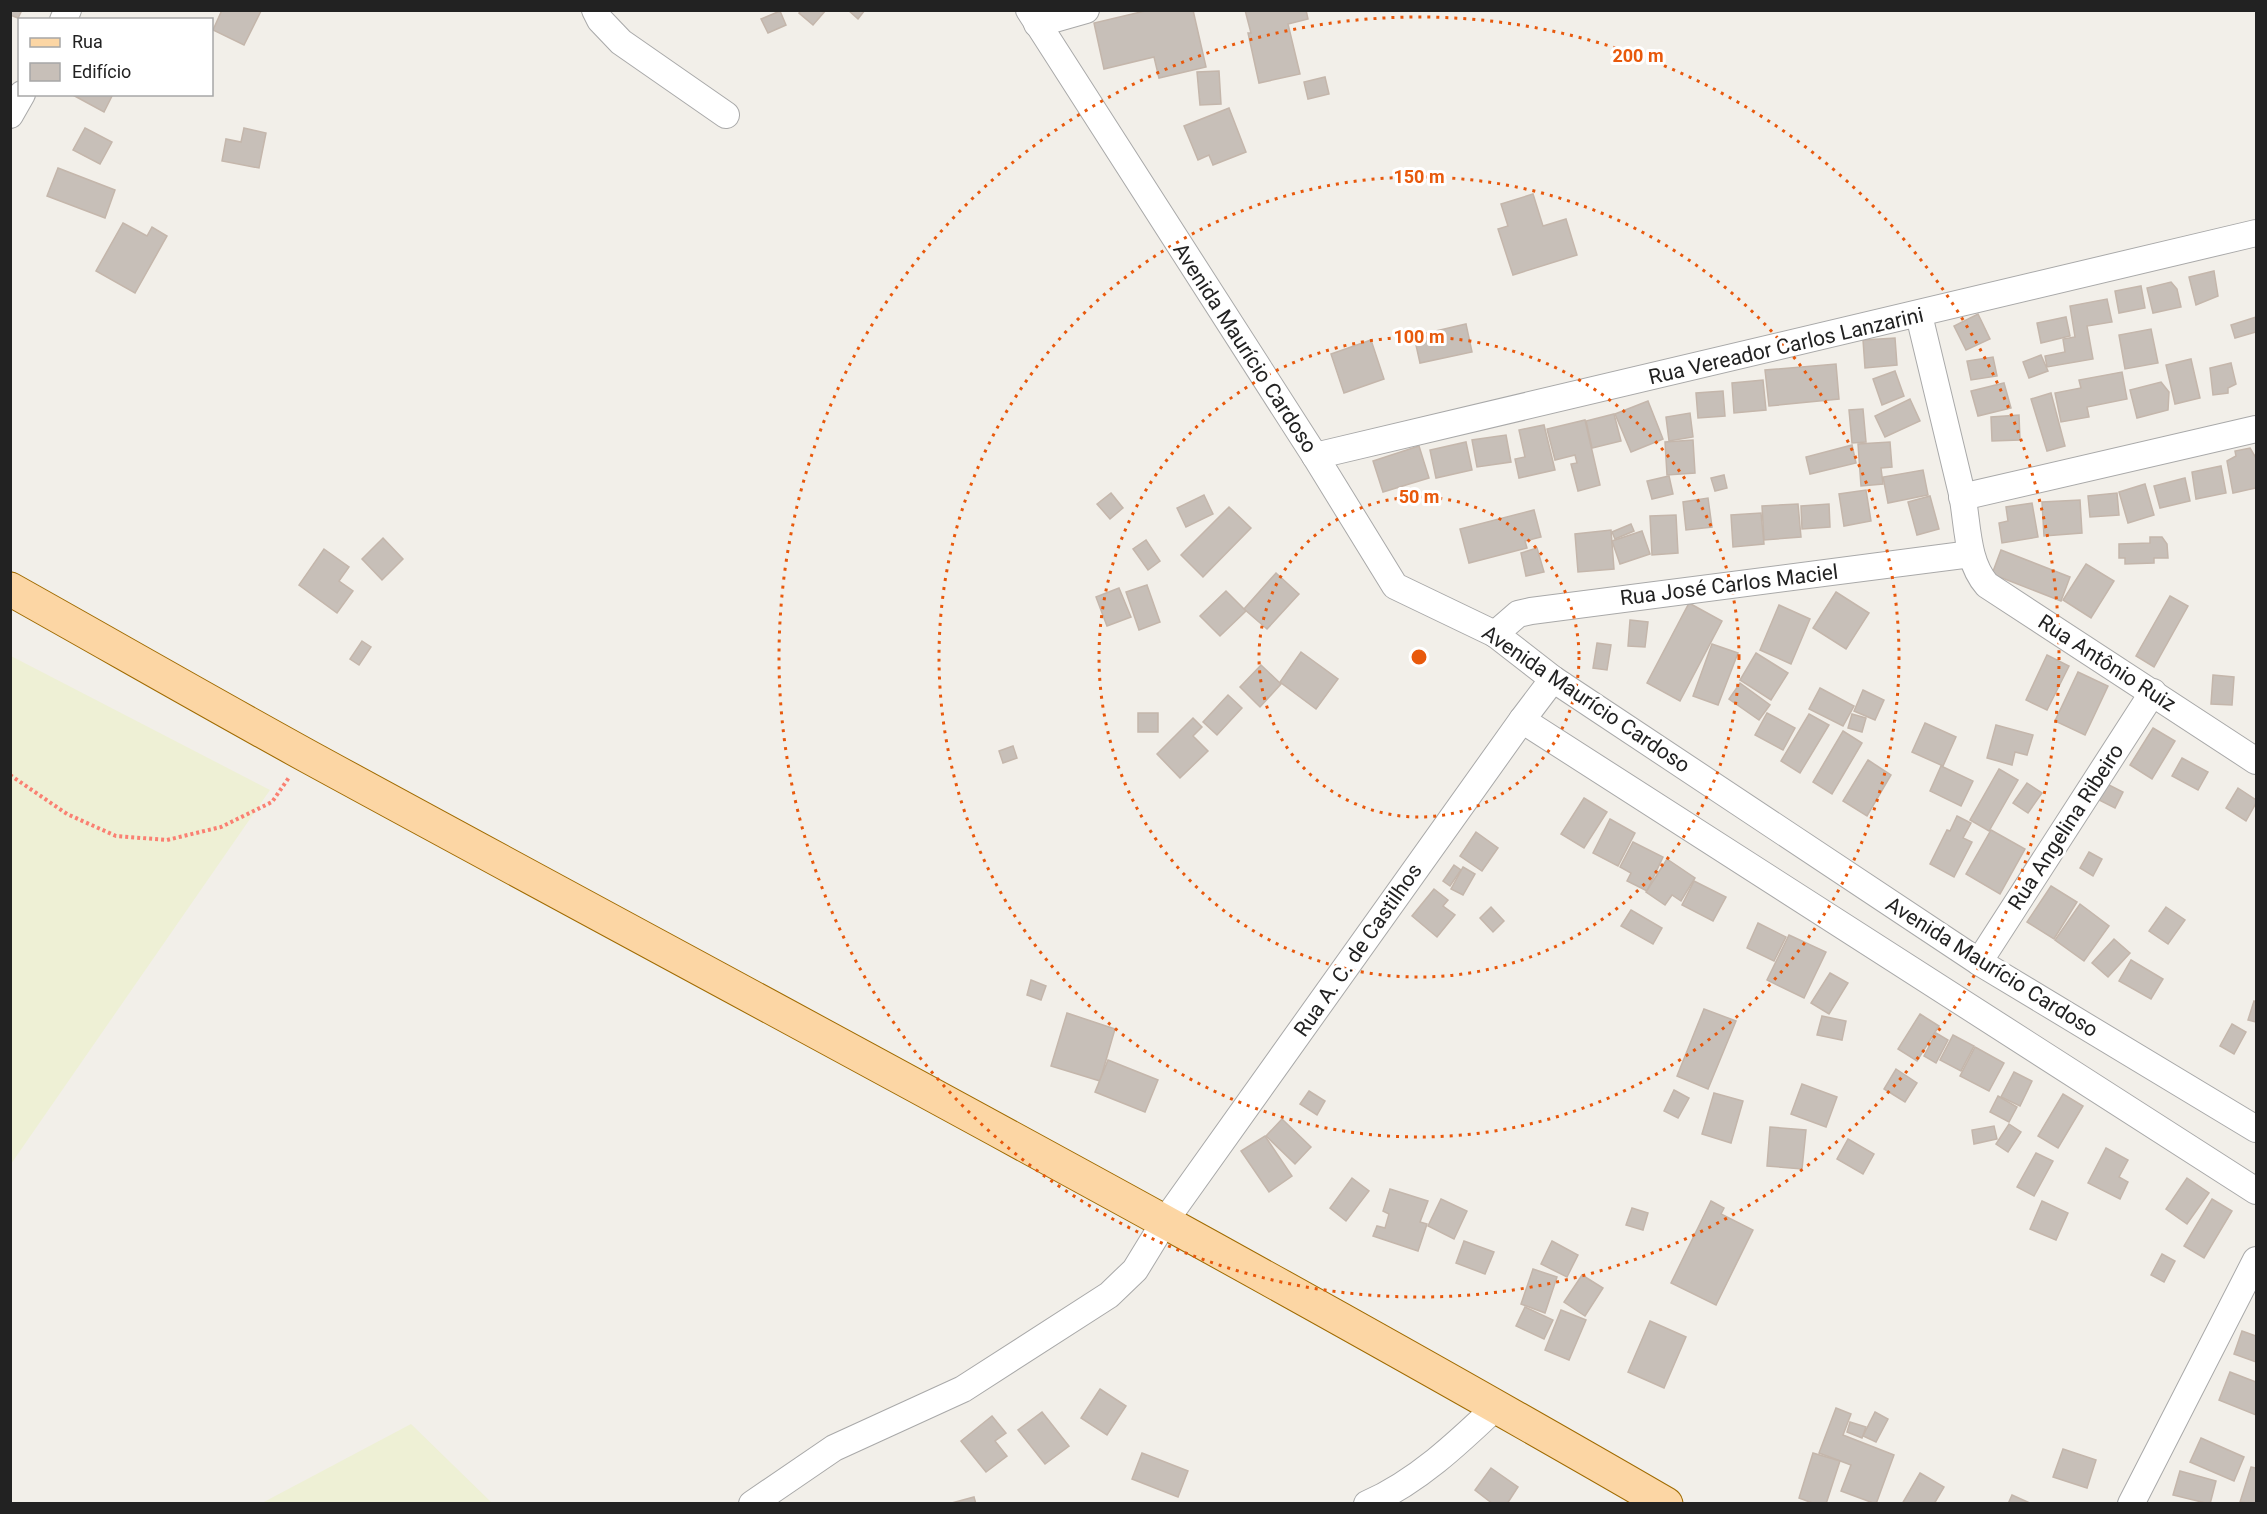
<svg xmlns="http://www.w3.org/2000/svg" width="2267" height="1514" font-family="Roboto,sans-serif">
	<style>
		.farmland { fill: #eef0d5 }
		.building { fill: #c7bfb8; stroke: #c4b6ab; stroke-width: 1.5 }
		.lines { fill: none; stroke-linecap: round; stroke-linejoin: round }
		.minor-casing { stroke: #a9a9a9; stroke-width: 28 }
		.major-casing { stroke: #a06b00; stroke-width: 35 }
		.path { stroke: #fa8072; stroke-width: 4; stroke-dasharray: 3 3; stroke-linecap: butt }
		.minor { stroke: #fff; stroke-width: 26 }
		.major { stroke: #fcd6a4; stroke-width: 33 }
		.ring { fill: none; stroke: #e8590c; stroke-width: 3; stroke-dasharray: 3 6 }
		.labels { text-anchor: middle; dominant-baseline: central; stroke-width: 6; stroke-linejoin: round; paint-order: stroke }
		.street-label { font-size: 21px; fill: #222; stroke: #fff }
		.centre { fill: #e8590c; stroke: #fff; stroke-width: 3 }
		.ring-label { font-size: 18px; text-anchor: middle; font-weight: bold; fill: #e8590c; stroke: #fff; stroke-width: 6; stroke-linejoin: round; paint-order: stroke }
	</style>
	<rect width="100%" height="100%" fill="#f2efe9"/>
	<g class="farmland">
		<polygon points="11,656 270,790 11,1164"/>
		<polygon points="411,1424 492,1503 262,1503"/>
	</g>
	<g class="building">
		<polygon points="10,10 22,10 18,18 10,15"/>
		<polygon points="222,10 261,11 244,45 213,30"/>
		<polygon points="801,10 826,10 813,25 799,13"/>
		<polygon points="848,10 865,10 858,19"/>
		<polygon points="1149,10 1193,10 1206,67 1159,78 1154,57 1104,69 1094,23"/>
		<polygon points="1245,10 1306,10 1308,19 1288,24 1300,74 1259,83 1248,33 1251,33"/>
		<polygon points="780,11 786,25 768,33 761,19"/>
		<polygon points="1219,71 1221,104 1200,105 1197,72"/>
		<polygon points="1325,77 1329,94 1308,99 1304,82"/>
		<polygon points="71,94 113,94 104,112"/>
		<polygon points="1229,108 1246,152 1213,165 1209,155 1198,160 1184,126"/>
		<polygon points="85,128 112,142 100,164 73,150"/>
		<polygon points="244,128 266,133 259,168 222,161 226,139 241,142"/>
		<polygon points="58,168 115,190 105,218 47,196"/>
		<polygon points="1533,194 1543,226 1566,219 1577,255 1513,275 1498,229 1508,226 1501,204"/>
		<polygon points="123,223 147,236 152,227 167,236 135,293 96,271"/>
		<polygon points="2214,271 2218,296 2196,305 2189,277"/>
		<polygon points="2171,282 2177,289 2181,307 2153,313 2147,288"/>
		<polygon points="2141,286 2145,308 2119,313 2115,291"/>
		<polygon points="2107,299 2112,322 2087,326 2093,359 2047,367 2045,356 2065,352 2063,339 2075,337 2070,306"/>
		<polygon points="1978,314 1990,339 1966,350 1954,326"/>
		<polygon points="2066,317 2070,336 2041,343 2037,323"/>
		<polygon points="2256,317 2256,332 2235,338 2231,325"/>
		<polygon points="1466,324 1472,352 1420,363 1414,336"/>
		<polygon points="2151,329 2158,363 2125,369 2119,335"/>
		<polygon points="1895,338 1897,365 1865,368 1863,340"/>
		<polygon points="1371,340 1384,379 1344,393 1331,354"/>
		<polygon points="2041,355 2048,371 2029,378 2023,362"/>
		<polygon points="1993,357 1997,376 1971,380 1967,361"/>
		<polygon points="2191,359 2200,398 2175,404 2166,365"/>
		<polygon points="2231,363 2236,384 2228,388 2228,393 2213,395 2210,368"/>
		<polygon points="1836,364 1839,399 1769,406 1765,370"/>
		<polygon points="1895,371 1904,396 1882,405 1873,379"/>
		<polygon points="2122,372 2127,399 2087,407 2089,417 2061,422 2055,393 2081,388 2079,380"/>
		<polygon points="1763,380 1766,410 1734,413 1732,383"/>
		<polygon points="2161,382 2169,392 2168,410 2137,418 2130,390"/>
		<polygon points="2004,383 2011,408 1978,416 1971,391"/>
		<polygon points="1723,391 1725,416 1698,418 1696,393"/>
		<polygon points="2051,393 2065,446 2047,451 2031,399"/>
		<polygon points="1910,399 1920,421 1885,437 1875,416"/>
		<polygon points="1648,401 1663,439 1631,452 1615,414"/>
		<polygon points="1863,409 1866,442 1852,443 1849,410"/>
		<polygon points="1690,413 1693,437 1669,441 1666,417"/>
		<polygon points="1614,414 1621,441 1592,448 1586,421"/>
		<polygon points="2019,415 2020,440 1992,441 1991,417"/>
		<polygon points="1585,420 1600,485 1578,491 1571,464 1577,463 1575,455 1555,460 1547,429"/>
		<polygon points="1544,425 1555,470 1519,478 1515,459 1525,457 1519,430"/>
		<polygon points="1506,435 1511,462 1477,467 1472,440"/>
		<polygon points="1693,440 1695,473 1667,475 1665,442"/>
		<polygon points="1466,442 1472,470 1436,478 1430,450"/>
		<polygon points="1890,442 1892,467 1881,468 1883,484 1861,486 1858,444"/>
		<polygon points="1852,445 1856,463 1810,474 1806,457"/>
		<polygon points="1419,446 1429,478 1383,492 1373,461"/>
		<polygon points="2250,448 2256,458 2256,488 2233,493 2227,461 2236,456 2235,451"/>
		<polygon points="2221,466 2226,493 2196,499 2192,472"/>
		<polygon points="1923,470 1928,495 1888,503 1883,477"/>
		<polygon points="1724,475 1727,488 1715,491 1711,478"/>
		<polygon points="1669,476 1673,494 1652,499 1647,481"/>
		<polygon points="2185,478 2190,501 2160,508 2154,486"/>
		<polygon points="2145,484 2154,515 2128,523 2119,492"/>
		<polygon points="1866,490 1871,521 1844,526 1839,494"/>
		<polygon points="1111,493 1123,508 1110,519 1097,504"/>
		<polygon points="2117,493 2119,515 2090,517 2088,496"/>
		<polygon points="1204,495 1213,514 1186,527 1177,508"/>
		<polygon points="1930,496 1939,529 1917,535 1908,502"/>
		<polygon points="1708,498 1712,527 1686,530 1683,502"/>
		<polygon points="2080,500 2082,533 2044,536 2042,502"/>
		<polygon points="2032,503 2038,537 2002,543 1999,523 2008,521 2006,507"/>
		<polygon points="1798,504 1801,537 1764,540 1762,506"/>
		<polygon points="1829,504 1830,527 1802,529 1801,506"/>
		<polygon points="1229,507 1251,528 1203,577 1181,555"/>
		<polygon points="1534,510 1541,537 1525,541 1527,548 1469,563 1460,529"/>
		<polygon points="1761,513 1764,544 1733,547 1731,515"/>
		<polygon points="1676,515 1678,553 1652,555 1650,516"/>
		<polygon points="1631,524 1634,531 1615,539 1612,532"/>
		<polygon points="1611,530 1614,569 1578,572 1575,534"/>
		<polygon points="1642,531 1650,554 1620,564 1612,541"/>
		<polygon points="2150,537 2162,537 2167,544 2168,558 2154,558 2154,563 2125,564 2125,558 2119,558 2119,544 2150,543"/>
		<polygon points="383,538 403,559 382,580 362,559"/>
		<polygon points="1146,540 1160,561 1148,570 1133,549"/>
		<polygon points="1537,548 1544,572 1526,576 1521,553"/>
		<polygon points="324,549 349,567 339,581 353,591 337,613 299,585"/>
		<polygon points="2001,550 2070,577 2061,601 1992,574"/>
		<polygon points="2086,564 2114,581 2091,618 2063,600"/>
		<polygon points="1276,573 1299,594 1267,629 1244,609"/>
		<polygon points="1147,585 1160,622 1139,630 1126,592"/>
		<polygon points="1119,588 1131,617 1107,626 1096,597"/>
		<polygon points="1226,591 1246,611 1220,636 1200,616"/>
		<polygon points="1836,592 1869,613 1846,649 1813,628"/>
		<polygon points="2170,596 2188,606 2154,667 2136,656"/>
		<polygon points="1689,603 1722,621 1680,701 1647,683"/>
		<polygon points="1779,605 1810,619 1791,664 1760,650"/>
		<polygon points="1630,620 1648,622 1645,647 1628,646"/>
		<polygon points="362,641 371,647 359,665 350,659"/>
		<polygon points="1597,643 1611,645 1607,670 1593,668"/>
		<polygon points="1712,644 1738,653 1718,705 1693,696"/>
		<polygon points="1301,652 1338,679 1316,709 1280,682"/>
		<polygon points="1756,653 1788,673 1771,700 1740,680"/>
		<polygon points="2047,655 2069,666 2047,710 2026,700"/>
		<polygon points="1261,665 1281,684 1260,707 1240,687"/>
		<polygon points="2078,672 2108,686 2085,735 2055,721"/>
		<polygon points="2213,675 2234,677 2232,705 2211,704"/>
		<polygon points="1740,683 1770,705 1759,720 1729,699"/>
		<polygon points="1820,688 1854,706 1843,726 1809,709"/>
		<polygon points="1863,690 1884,700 1875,720 1854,711"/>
		<polygon points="1228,695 1242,708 1217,735 1203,722"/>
		<rect x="1138" y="713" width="20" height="19"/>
		<polygon points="1767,713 1795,728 1783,750 1755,735"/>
		<polygon points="1809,714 1829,725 1800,773 1781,761"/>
		<polygon points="1852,714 1866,718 1862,732 1848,728"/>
		<polygon points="1193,718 1202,727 1193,736 1208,751 1180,778 1157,754"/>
		<polygon points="1925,723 1956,737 1943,766 1912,752"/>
		<polygon points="1996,725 2033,735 2027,755 2015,752 2012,765 1987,758"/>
		<polygon points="2153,728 2175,741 2152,779 2130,765"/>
		<polygon points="1843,731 1862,743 1832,794 1813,782"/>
		<polygon points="1013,746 1017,758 1003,763 999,751"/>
		<polygon points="2182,758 2208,772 2198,790 2172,776"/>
		<polygon points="1868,760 1891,775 1867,816 1843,801"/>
		<polygon points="1941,766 1973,781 1961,806 1930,791"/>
		<polygon points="1999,769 2018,780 1989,831 1970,820"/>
		<polygon points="2027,783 2042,793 2028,813 2013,803"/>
		<polygon points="2107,784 2123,792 2115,808 2099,800"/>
		<polygon points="2238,788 2256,800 2256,803 2246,821 2226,808"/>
		<polygon points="1584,798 1607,812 1584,848 1561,834"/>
		<polygon points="1957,816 1971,823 1963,838 1972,842 1954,877 1930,864 1947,830 1950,831"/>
		<polygon points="1610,819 1635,833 1618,866 1593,853"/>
		<polygon points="1991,830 2025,849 2000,894 1966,874"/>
		<polygon points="1476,832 1498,848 1482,871 1460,856"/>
		<polygon points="1633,842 1663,857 1647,891 1627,881 1631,873 1620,867"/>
		<polygon points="2089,852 2102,859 2093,876 2080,868"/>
		<polygon points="1667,859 1695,878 1681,901 1672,895 1665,905 1646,892"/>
		<polygon points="1454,865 1461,870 1450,886 1443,881"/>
		<polygon points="1463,867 1475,874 1463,895 1451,889"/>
		<polygon points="1694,881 1726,897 1713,921 1682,905"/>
		<polygon points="2051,886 2077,902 2054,939 2027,922"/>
		<polygon points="1434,889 1448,900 1443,906 1455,915 1437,937 1412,916"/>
		<polygon points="2080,904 2109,926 2084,961 2055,940"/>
		<polygon points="1491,907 1504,921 1493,932 1480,918"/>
		<polygon points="2166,907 2185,920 2168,944 2149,931"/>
		<polygon points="1631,910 1662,928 1653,944 1621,926"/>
		<polygon points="1758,923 1786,937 1774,961 1747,948"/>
		<polygon points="1789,935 1826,952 1804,998 1767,980"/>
		<polygon points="2114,939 2130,953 2108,977 2092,963"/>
		<polygon points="2131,960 2163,979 2151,999 2119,981"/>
		<polygon points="1830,973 1848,983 1829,1014 1811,1003"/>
		<polygon points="1031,980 1046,986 1041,1000 1027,995"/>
		<polygon points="2254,1001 2256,1002 2256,1022 2248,1020"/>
		<polygon points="1704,1009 1736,1021 1708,1089 1677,1076"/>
		<polygon points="1067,1013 1115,1029 1100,1081 1051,1066"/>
		<polygon points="1920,1014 1939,1026 1917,1061 1898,1049"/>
		<polygon points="1822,1016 1846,1021 1842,1040 1817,1035"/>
		<polygon points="2232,1024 2246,1032 2234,1054 2220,1046"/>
		<polygon points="1936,1033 1948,1040 1936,1063 1924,1056"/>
		<polygon points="1953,1035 1974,1046 1961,1071 1940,1060"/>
		<polygon points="1975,1047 2004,1063 1989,1091 1960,1076"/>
		<polygon points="1108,1060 1158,1080 1145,1112 1095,1092"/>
		<polygon points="1896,1069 1917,1083 1905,1102 1884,1089"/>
		<polygon points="2014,1072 2032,1081 2020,1106 2001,1097"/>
		<polygon points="1802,1084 1837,1097 1826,1127 1791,1114"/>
		<polygon points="1674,1090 1689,1098 1678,1118 1664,1111"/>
		<polygon points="1309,1091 1325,1101 1317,1115 1300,1104"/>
		<polygon points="1714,1093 1743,1101 1731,1143 1702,1134"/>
		<polygon points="2063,1094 2083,1106 2058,1148 2038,1136"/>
		<polygon points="1998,1096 2017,1107 2009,1122 1990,1112"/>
		<polygon points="1282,1119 1311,1147 1295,1164 1266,1136"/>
		<polygon points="2009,1124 2021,1132 2008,1152 1996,1144"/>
		<polygon points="1994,1126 1997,1139 1974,1144 1972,1130"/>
		<polygon points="1770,1127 1806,1130 1802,1169 1767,1166"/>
		<polygon points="1265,1136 1292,1176 1269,1192 1241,1151"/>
		<polygon points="1848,1139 1874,1154 1863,1174 1837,1159"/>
		<polygon points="2106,1148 2128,1160 2119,1177 2128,1182 2120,1199 2088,1183"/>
		<polygon points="2036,1153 2053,1161 2034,1196 2017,1187"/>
		<polygon points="1352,1178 1369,1191 1346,1221 1330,1208"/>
		<polygon points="2187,1178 2209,1193 2187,1224 2166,1209"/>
		<polygon points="1390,1189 1428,1201 1420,1222 1427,1224 1418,1251 1373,1236 1377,1226 1385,1228 1389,1214 1383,1211"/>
		<polygon points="1441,1199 1467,1211 1454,1239 1428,1226"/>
		<polygon points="2212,1199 2232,1211 2204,1258 2184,1246"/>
		<polygon points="1711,1201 1724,1208 1721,1214 1753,1230 1716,1305 1671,1283"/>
		<polygon points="2042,1201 2068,1213 2056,1240 2030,1229"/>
		<polygon points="1632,1208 1648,1213 1643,1230 1626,1225"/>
		<polygon points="1464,1241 1494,1252 1485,1274 1456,1263"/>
		<polygon points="1552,1241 1578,1255 1567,1277 1541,1264"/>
		<polygon points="2162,1254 2175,1261 2164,1282 2151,1275"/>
		<polygon points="1533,1269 1557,1277 1545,1313 1521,1304"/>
		<polygon points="1582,1275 1603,1288 1585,1316 1564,1302"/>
		<polygon points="1525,1307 1553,1320 1544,1339 1516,1326"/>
		<polygon points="1561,1310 1586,1320 1569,1360 1545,1350"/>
		<polygon points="1650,1321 1686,1337 1664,1388 1628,1372"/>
		<polygon points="2242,1331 2256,1336 2256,1362 2234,1354"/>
		<polygon points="2230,1372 2256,1382 2256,1415 2219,1400"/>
		<polygon points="1100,1389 1126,1406 1107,1435 1081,1418"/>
		<polygon points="1836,1408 1851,1414 1843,1435 1894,1455 1876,1504 1841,1491 1851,1465 1819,1453"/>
		<polygon points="1042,1412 1069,1446 1045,1464 1018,1430"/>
		<polygon points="1875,1412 1888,1419 1876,1442 1863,1436"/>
		<polygon points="992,1416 1006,1433 995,1441 1007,1456 986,1472 961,1441"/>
		<polygon points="1850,1422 1866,1427 1862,1438 1847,1432"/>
		<polygon points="2201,1438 2244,1457 2234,1481 2190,1462"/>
		<polygon points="2063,1449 2096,1460 2087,1488 2053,1477"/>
		<polygon points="1142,1453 1188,1471 1178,1497 1132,1479"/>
		<polygon points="1813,1453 1840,1461 1826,1504 1815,1504 1799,1498"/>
		<polygon points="2251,1467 2256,1468 2256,1504 2240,1502"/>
		<polygon points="1491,1468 1518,1487 1507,1504 1493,1504 1475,1490"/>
		<polygon points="2180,1471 2216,1481 2210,1504 2173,1495"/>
		<polygon points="1920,1473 1944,1487 1934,1504 1902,1504"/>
		<polygon points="2012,1495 2032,1504 2008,1504"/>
		<polygon points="974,1497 976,1504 948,1504"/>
	</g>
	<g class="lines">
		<g class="minor-casing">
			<g id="minor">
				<polyline points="595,10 600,20 621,42 726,115"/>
				<polyline points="1029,10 1315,456 1395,586 1495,634 1553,679 1979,962 2256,1129"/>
				<polyline points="63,20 68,10"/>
				<polyline points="1037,24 1086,10"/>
				<polyline points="10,115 22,94"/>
				<path d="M1919,315C1933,375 1948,434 1962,494C1968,524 1966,561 1987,585L2256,761"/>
				<polyline points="1315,456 2256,233"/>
				<polyline points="1962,497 2256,429"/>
				<polyline points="1495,634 1518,614 1531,611 1971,554"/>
				<polyline points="1522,720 2256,1191"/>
				<polyline points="1979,962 2153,692"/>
				<polyline points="752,1504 834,1448 963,1389 1109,1295 1135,1270 1165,1221 1522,720 1553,679"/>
				<path d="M1367,1504C1417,1482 1458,1443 1497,1406"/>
				<polyline points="2131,1504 2256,1260"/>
			</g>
		</g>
		<g class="major-casing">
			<path id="major" d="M10,589C110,645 209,702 309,757C762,1004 1219,1245 1666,1504"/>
		</g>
		<polyline class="path" points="10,775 67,814 116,836 167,840 221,827 272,802 290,776"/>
		<use href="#minor" class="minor"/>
		<use href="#major" class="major"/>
	</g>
	<g class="ring">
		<circle cx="1419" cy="657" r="160"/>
		<circle cx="1419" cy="657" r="320"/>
		<circle cx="1419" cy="657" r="480"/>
		<circle cx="1419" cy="657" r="640"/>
	</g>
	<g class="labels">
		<g class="street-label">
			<text transform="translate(1786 346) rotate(-13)">Rua Vereador Carlos Lanzarini</text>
			<text transform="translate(1245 348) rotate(57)">Avenida Maurício Cardoso</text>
			<text transform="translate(1729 585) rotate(-7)">Rua José Carlos Maciel</text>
			<text transform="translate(2107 663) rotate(33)">Rua Antônio Ruiz</text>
			<text transform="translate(1586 699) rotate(34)">Avenida Maurício Cardoso</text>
			<text transform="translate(2066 827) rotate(-57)">Rua Angelina Ribeiro</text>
			<text transform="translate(1358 950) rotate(-55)">Rua A. C. de Castilhos</text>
			<text transform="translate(1992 967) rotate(32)">Avenida Maurício Cardoso</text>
		</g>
	</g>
	<circle cx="1419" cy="657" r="9" class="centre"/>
	<g class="ring-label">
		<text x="1638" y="62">200 m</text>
		<text x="1419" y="183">150 m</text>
		<text x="1419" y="343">100 m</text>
		<text x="1419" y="503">50 m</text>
	</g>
	<rect width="2267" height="1514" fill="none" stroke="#222222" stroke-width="24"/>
	<rect x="18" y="18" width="195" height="78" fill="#ffffff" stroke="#a7a7a7" stroke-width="1.5"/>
	<rect x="30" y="38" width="30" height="9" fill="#fcd6a4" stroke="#a7a7a7" stroke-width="1.5"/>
	<text x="72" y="48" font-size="18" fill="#222222">Rua</text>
	<rect x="30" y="63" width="30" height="18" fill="#c7bfb8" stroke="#a7a7a7" stroke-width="1.5"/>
	<text x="72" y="78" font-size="18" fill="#222222">Edifício</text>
</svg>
